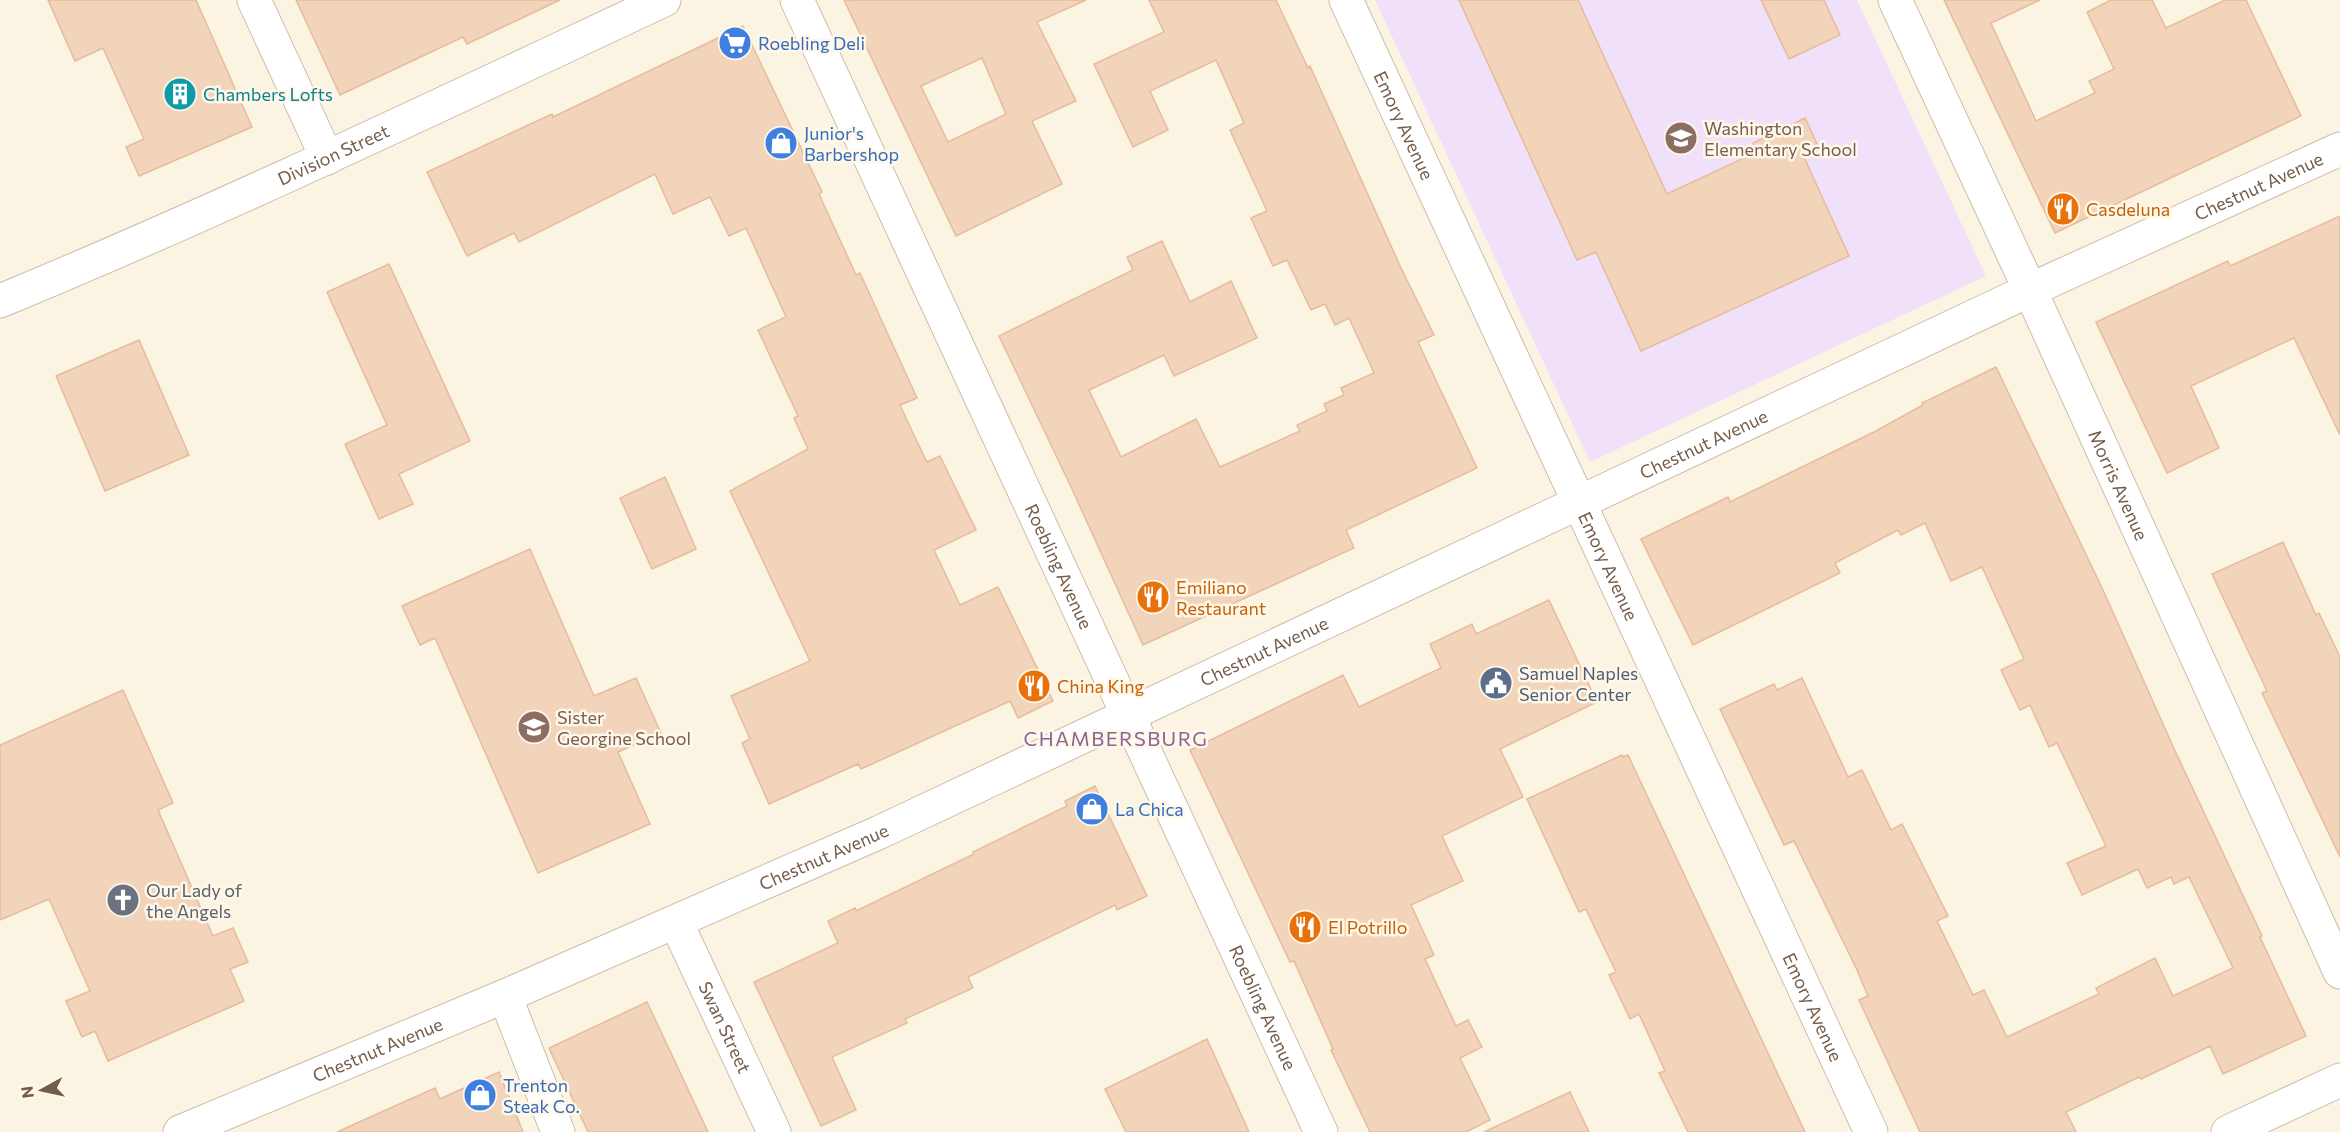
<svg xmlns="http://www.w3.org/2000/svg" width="2340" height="1132" font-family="Commissioner,sans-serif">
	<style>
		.education { fill: #f1e0f9 }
		.building { fill: #f2d4ba; stroke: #e5bc9a; stroke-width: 1.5; fill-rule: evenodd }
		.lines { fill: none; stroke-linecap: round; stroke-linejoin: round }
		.street-casing { stroke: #cebca9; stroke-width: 35 }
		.street { stroke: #fff; stroke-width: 33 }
		.labels { text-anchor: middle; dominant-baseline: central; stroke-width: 5; stroke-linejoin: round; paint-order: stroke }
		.shop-label { font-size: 18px; fill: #366cbe; stroke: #fff8e9; text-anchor: start }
		.culture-label { font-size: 18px; fill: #0d838f; stroke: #fff8e9; text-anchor: start }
		.street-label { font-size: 18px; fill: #755b49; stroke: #fff8e9 }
		.education-label { font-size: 18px; fill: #785e54; stroke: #fff8e9; text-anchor: start }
		.food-label { font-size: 18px; fill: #c56008; stroke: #fff8e9; text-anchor: start }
		.service-label { font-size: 18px; fill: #4e5e75; stroke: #fff8e9; text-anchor: start }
		.worship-label { font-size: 18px; fill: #5b616d; stroke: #fff8e9; text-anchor: start }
		.neighbourhood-label { font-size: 20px; letter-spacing: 1.5px; fill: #8a6498; stroke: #fff8e9 }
	</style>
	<rect width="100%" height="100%" fill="#fcf4e3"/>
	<polygon class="education" points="1375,0 1857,0 1986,276 1590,462"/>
	<g class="building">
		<polygon points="48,0 196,0 252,127 139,176 126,147 144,139 103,48 75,61"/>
		<polygon points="296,0 560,0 467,44 463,37 340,95"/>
		<path d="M844,0H1086L1037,22L1076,101L1032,121L1062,184L956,236ZM982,58L1006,114L948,142L921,86Z"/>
		<polygon points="1149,0 1276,0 1308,68 1310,66 1401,268 1434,335 1418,342 1477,468 1346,530 1354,548 1143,645 1072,489 999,336 1133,270 1127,257 1162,241 1190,302 1231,281 1257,338 1174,376 1164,355 1089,390 1121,457 1196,419 1220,467 1300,431 1297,425 1327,411 1324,404 1344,395 1341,388 1374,373 1349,318 1335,325 1325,304 1311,310 1287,260 1273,266 1251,218 1267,211 1230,130 1244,123 1216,60 1150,91 1168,130 1133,147 1094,64 1164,32"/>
		<polygon points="1459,0 1578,0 1667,194 1757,152 1753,143 1805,118 1819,148 1803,155 1849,256 1641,351 1596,252 1577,260"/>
		<polygon points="1761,0 1824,0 1840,35 1789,59"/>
		<polygon points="1944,0 2040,0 1991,23 2036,121 2095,93 2089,81 2114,69 2087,12 2111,0 2152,0 2166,28 2225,0 2246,0 2301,116 2055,233"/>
		<polygon points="743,26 822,192 819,194 856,275 860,273 917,398 900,405 913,433 927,462 940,456 976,530 934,550 960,605 998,587 1053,701 1018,718 1010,701 861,769 858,764 769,804 742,743 750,739 731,696 810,661 730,491 808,449 794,418 798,416 758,330 786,317 746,228 729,236 710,197 673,214 655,174 519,242 514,233 467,256 427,172 552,114 553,117"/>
		<polygon points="2340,216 2340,435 2294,338 2191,386 2219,448 2167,473 2096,322 2228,261 2230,266"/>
		<polygon points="389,264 470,441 399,474 413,504 379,519 345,444 387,425 327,292"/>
		<polygon points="139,340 189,455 105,491 56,376"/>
		<polygon points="1996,367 2103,590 2176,753 2262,936 2260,937 2306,1036 2223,1074 2210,1046 2141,1079 2139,1077 2066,1112 2076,1132 1920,1132 1859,1000 1868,996 1857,970 1794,841 1784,845 1720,709 1774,684 1777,690 1802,678 1848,777 1862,770 1891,830 1902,824 1948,916 1937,921 1973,995 1984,990 2007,1037 2099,994 2096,988 2155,958 2173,996 2233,968 2189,877 2174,884 2171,877 2147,888 2138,869 2082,895 2067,863 2106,846 2057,743 2049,747 2030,705 2020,710 2001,670 2024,659 1982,567 1951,581 1925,523 1901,535 1898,530 1835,563 1840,573 1693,645 1641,539 1728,497 1730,502 1876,431 1923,405 1922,403"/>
		<polygon points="665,477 696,549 652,569 620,498"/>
		<polygon points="2283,542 2316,615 2319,613 2340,657 2340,857 2262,693 2267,691 2212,574"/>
		<polygon points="530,549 594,696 636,678 661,733 618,752 650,824 538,873 435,638 420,645 402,606"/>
		<polygon points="1549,600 1597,702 1500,749 1523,797 1442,836 1463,881 1411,905 1434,955 1425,959 1456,1026 1468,1020 1482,1047 1460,1058 1490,1120 1466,1132 1370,1132 1331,1050 1333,1049 1294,961 1290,962 1190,750 1343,675 1359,707 1441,668 1430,644 1472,624 1476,634"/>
		<polygon points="123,690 173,803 158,810 213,936 233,928 248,962 230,969 244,1001 108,1061 95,1031 82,1037 66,1001 90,991 49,899 0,920 0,745"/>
		<polygon points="1622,755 1623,757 1628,755 1805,1132 1688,1132 1659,1073 1665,1071 1639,1014 1630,1019 1609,975 1616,972 1599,937 1586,909 1579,912 1527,799"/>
		<polygon points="1095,786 1147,896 1117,910 1115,905 968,977 973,988 905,1019 907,1023 832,1057 856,1110 821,1126 754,982 838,943 828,921 855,908 856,911 974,854 973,852 1067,806 1065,801"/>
		<polygon points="647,1002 708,1132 588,1132 549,1048"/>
		<polygon points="1207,1039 1249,1132 1126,1132 1105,1089"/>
		<polygon points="499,1072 523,1132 337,1132 435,1088 440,1099"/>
		<polygon points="1570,1092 1589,1132 1484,1132"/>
	</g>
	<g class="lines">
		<g class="street-casing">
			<g id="street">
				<polyline points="254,0 327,158"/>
				<path id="s1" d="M797,0L1321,1132"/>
				<path id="s2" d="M1346,0L1871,1132"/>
				<path id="s3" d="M1895,0L2030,290L2340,972"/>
				<path id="s4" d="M0,301C225,208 444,103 664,0"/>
				<path id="s5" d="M676,922L774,1132"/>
				<polyline points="505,996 558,1132"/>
				<path id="s6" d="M180,1132L505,996L880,832L2030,290L2340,149"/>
				<polyline points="2228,1132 2340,1080"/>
			</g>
		</g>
		<use href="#street" class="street"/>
	</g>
	<defs>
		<g id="supermarket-disc" transform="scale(1.725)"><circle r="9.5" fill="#3f7fe0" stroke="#fff8e9"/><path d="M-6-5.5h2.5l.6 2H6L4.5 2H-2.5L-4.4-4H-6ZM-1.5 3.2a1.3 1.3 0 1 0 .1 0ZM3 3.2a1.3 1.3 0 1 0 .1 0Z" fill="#fff"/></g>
		<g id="building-disc" transform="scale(1.725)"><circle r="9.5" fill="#0f9aa8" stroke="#fff8e9"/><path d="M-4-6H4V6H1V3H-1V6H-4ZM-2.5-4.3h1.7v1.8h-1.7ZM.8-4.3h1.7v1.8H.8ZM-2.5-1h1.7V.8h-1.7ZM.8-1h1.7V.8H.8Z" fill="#fff"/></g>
		<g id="school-disc" transform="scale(1.725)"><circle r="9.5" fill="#8d6e63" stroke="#fff8e9"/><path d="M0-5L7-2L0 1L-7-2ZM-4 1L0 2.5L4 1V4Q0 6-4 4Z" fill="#fff"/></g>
		<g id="shop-disc" transform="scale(1.725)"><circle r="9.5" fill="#3f7fe0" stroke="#fff8e9"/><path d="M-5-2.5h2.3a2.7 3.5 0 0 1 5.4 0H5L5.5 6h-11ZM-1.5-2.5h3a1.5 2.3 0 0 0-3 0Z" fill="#fff"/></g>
		<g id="restaurant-disc" transform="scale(1.725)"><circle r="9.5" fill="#e8710a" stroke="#fff8e9"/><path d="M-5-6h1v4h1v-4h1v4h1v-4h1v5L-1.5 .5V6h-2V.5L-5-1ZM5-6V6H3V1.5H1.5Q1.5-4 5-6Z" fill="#fff"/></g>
		<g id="civic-disc" transform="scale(1.725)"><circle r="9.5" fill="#5c6f8a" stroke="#fff8e9"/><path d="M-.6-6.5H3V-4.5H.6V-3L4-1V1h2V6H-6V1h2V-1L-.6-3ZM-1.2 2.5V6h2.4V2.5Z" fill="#fff"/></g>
		<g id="church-disc" transform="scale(1.725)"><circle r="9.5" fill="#6b7280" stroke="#fff8e9"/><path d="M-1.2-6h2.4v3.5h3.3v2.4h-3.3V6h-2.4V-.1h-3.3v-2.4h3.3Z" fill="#fff"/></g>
	</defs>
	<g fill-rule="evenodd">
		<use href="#supermarket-disc" x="735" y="43"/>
		<use href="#building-disc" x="180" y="94"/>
		<use href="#school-disc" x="1681" y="138"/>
		<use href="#shop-disc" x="781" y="143"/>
		<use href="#restaurant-disc" x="2063" y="209"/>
		<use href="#restaurant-disc" x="1153" y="597"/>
		<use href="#civic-disc" x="1496" y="683"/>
		<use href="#restaurant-disc" x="1034" y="686"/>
		<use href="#school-disc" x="534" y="727"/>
		<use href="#shop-disc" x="1092" y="809"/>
		<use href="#church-disc" x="123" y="900"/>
		<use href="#restaurant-disc" x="1305" y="927"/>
		<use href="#shop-disc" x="480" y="1095"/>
	</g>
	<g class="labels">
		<g class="shop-label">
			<text x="758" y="43">Roebling Deli</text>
			<text x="804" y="133">Junior's<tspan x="804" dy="21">Barbershop</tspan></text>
			<text x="1115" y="809">La Chica</text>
			<text x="503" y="1085">Trenton<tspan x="503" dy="21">Steak Co.</tspan></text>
		</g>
		<g class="culture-label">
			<text x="203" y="94">Chambers Lofts</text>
		</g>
		<g class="street-label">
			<text stroke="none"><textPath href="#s2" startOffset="138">Emory Avenue</textPath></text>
			<text stroke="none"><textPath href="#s4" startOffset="364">Division Street</textPath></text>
			<text stroke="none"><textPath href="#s6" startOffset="2284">Chestnut Avenue</textPath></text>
			<text stroke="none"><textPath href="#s6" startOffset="1672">Chestnut Avenue</textPath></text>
			<text stroke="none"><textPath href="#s3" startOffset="534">Morris Avenue</textPath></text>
			<text stroke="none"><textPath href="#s1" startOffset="624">Roebling Avenue</textPath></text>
			<text stroke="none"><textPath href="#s2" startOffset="624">Emory Avenue</textPath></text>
			<text stroke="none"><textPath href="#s6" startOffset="1186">Chestnut Avenue</textPath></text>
			<text stroke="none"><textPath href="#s6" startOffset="700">Chestnut Avenue</textPath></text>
			<text stroke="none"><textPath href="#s1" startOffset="1110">Roebling Avenue</textPath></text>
			<text stroke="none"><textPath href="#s2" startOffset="1110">Emory Avenue</textPath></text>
			<text stroke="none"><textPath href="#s5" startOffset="116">Swan Street</textPath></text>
			<text stroke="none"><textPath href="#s6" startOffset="214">Chestnut Avenue</textPath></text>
		</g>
		<g class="education-label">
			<text x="1704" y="128">Washington<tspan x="1704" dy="21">Elementary School</tspan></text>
			<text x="557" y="717">Sister<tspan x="557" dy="21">Georgine School</tspan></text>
		</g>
		<g class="food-label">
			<text x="2086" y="209">Casdeluna</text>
			<text x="1176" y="587">Emiliano<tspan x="1176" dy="21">Restaurant</tspan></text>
			<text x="1057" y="686">China King</text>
			<text x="1328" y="927">El Potrillo</text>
		</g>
		<g class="service-label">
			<text x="1519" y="673">Samuel Naples<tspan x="1519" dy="21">Senior Center</tspan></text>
		</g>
		<g class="worship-label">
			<text x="146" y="890">Our Lady of<tspan x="146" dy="21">the Angels</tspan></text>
		</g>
		<g class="neighbourhood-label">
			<text x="1116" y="738">CHAMBERSBURG</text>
		</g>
	</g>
	<g transform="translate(42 1090) rotate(262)" stroke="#fff8e9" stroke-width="4.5" paint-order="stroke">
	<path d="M0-4.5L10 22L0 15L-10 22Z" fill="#755b49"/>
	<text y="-9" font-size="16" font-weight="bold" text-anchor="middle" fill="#755b49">N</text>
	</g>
</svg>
